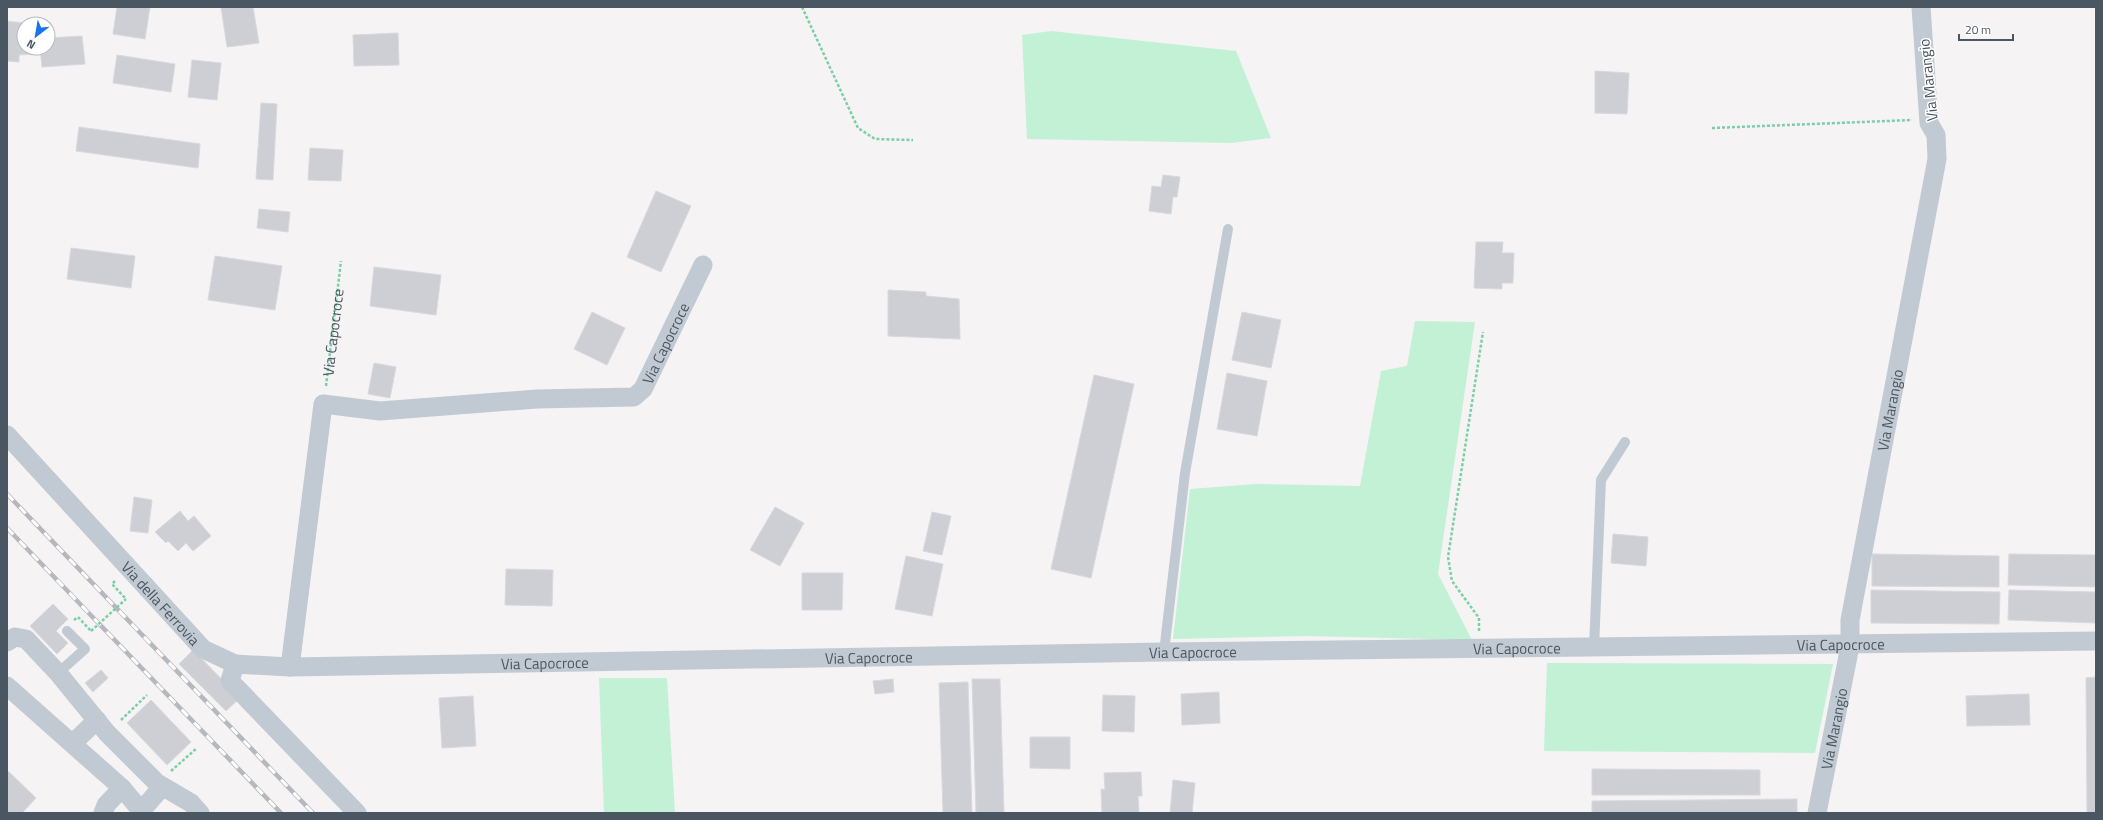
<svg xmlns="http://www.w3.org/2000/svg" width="2103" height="820" font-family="'Titillium Web',sans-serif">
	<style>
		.green { fill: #c3f1d5 }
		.building { fill: #cdcfd5; stroke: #d7d9de }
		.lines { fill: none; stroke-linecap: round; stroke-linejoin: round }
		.path { stroke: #7ad0a6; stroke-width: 2.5; stroke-dasharray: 3 2; stroke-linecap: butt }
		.lane { stroke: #c1cad2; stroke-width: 10 }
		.street { stroke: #c1cad2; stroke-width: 19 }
		.rail-casing { stroke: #b5b8bd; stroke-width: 4.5 }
		.rail { stroke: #fff; stroke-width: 3; stroke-dasharray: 9; stroke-linecap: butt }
		.path-bridge { stroke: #7ad0a6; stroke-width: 2.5; stroke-dasharray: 3 2; stroke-linecap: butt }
		.labels { text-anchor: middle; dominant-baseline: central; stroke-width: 3; stroke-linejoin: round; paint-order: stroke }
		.street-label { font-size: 15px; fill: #4a5661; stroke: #fff }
	</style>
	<rect width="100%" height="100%" fill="#f5f3f3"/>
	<g class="green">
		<polygon points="1051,31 1236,51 1271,138 1231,143 1027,139 1022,35"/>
		<polygon points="1415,321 1475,322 1438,574 1472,640 1307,636 1173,639 1190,489 1256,484 1360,486 1381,371 1407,366"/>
		<polygon points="1547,663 1833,664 1815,753 1544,751"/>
		<polygon points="599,678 667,678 675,813 604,813"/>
	</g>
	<g class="building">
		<polygon points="117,7 150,7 145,39 113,34"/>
		<polygon points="221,7 253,7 259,43 227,47"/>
		<polygon points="7,21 23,23 19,44 24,44 24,48 32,48 33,54 19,55 19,62 7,61"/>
		<polygon points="398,33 399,65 354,66 353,35"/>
		<polygon points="82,36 85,64 42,67 40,48 48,48 48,38"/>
		<polygon points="117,55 175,64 171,92 113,83"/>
		<polygon points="192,60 221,63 217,100 188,97"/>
		<polygon points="1595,71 1629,73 1627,114 1595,113"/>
		<polygon points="261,103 277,104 273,180 256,179"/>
		<polygon points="79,127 200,144 198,168 76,151"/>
		<polygon points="310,148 343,150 341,181 308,180"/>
		<polygon points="1163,175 1180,177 1177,197 1173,197 1171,214 1149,211 1152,186 1161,187"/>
		<polygon points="656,191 691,206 661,272 627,257"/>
		<polygon points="259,209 290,212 288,232 257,228"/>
		<polygon points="1476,242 1503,242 1502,253 1514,253 1513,283 1502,283 1502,289 1474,288"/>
		<polygon points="71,248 135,256 131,288 67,279"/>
		<polygon points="215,256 282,266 275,310 208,300"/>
		<polygon points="374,267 441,275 436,315 370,306"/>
		<polygon points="888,290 926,292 926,296 959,299 960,339 888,336"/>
		<polygon points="592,312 625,328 607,365 574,349"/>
		<polygon points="1242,312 1281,320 1271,368 1232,360"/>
		<polygon points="374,363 396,367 390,398 368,394"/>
		<polygon points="1227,373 1267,381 1257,436 1217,429"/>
		<polygon points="1094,375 1134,384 1091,578 1051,569"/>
		<polygon points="134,497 152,500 148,533 130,531"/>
		<polygon points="775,507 804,523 780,566 750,550"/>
		<polygon points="180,511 188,521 194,516 211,536 193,551 186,543 178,551 168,541 166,543 155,532"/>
		<polygon points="932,512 951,516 942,555 923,551"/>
		<polygon points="1613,534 1648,537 1646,566 1611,563"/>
		<polygon points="1872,554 1999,556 1999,587 1872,586"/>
		<polygon points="2009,554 2096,555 2096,587 2008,585"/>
		<polygon points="906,556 943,564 932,616 895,609"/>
		<polygon points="506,569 553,570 552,606 505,605"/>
		<polygon points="802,573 843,573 842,610 802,610"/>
		<polygon points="1871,590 2000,592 1999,624 1871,623"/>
		<polygon points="2009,590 2096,592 2096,623 2008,620"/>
		<polygon points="53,604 68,619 56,631 68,643 57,654 30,626"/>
		<polygon points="193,650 240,698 226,711 179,664"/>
		<polygon points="101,670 108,678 93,692 85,683"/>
		<polygon points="2096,677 2096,813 2087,813 2086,678"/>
		<polygon points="893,679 894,692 875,694 873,681"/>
		<polygon points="972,679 1000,679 1004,813 976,813"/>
		<polygon points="968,682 972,813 943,813 939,683"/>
		<polygon points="1219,692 1220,723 1182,725 1181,694"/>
		<polygon points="2029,694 2030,725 1967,726 1966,696"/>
		<polygon points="1103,695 1135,696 1134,732 1102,731"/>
		<polygon points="473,696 476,746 442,748 439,698"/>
		<polygon points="151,700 191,742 167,765 127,723"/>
		<polygon points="1030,737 1070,737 1070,769 1030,768"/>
		<polygon points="1592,769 1760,770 1760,795 1592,795"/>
		<polygon points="7,770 36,798 22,813 7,812"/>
		<polygon points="1141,772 1142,796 1138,796 1139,813 1102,813 1101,789 1105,790 1104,773"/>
		<polygon points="1173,780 1195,783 1192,813 1170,813"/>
		<polygon points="1797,799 1797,813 1592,813 1592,801"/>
	</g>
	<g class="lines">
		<g class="path">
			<polyline points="802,7 858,128 875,139 913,140"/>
			<polyline points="1712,128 1912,120"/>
			<path id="s1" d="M326,386L341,261"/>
			<polyline points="115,581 112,584 126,599"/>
			<polyline points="74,620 78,617 91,631"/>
			<polyline points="1479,631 1479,618 1452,581 1448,557 1483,332"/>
			<polyline points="121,720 147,695"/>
			<polyline points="171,771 197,748"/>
		</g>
		<g class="lane">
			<polyline points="1594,648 1601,480 1625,442"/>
			<polyline points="1164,652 1185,473 1228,229"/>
			<polyline points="58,673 85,649 67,631"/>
		</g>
		<g class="street">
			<path id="s2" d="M7,435L203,649L235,664L230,681L357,813"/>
			<polyline points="7,642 15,637 26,639 58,673 107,733 157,783 191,803 200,813"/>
			<path id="s3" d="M235,664L290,667L1164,652L2096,641"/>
			<path id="s4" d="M290,667L323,404L380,411L537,399L634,397L643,389L703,265"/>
			<polyline points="7,686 122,788 143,813"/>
			<polyline points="73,743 97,720"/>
			<polyline points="141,811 162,787"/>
			<polyline points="103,813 106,805 122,788"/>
			<path id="s5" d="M1817,813L1850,646V620L1937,159L1936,135L1929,123L1921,7"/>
		</g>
		<g class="rail-casing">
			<g id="rail">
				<polyline points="7,494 313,813"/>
				<polyline points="7,528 281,813"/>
			</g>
		</g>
		<use href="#rail" class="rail"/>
		<polyline class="path-bridge" points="91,631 126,599"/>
	</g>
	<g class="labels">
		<g class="street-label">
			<text transform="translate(1928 80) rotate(-96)">Via Marangio</text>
			<text stroke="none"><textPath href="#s1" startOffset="54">Via Capocroce</textPath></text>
			<text stroke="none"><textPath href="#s4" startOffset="640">Via Capocroce</textPath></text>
			<text stroke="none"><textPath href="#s5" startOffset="410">Via Marangio</textPath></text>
			<text stroke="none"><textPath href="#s2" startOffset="228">Via della Ferrovia</textPath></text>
			<text stroke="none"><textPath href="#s3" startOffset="1606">Via Capocroce</textPath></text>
			<text stroke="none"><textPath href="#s3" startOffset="1282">Via Capocroce</textPath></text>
			<text stroke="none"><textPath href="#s3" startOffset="958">Via Capocroce</textPath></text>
			<text stroke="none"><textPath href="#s3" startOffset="634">Via Capocroce</textPath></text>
			<text stroke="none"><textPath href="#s3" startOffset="310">Via Capocroce</textPath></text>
			<text stroke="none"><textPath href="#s5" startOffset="86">Via Marangio</textPath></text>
		</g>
	</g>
	<rect width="2103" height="820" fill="none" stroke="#4a5661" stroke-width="16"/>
	<g transform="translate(36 36) rotate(211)"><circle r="19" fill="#ffffff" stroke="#b7bbc0"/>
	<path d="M0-3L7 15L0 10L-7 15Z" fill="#1a73e8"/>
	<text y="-6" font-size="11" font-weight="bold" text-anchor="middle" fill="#4a5661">N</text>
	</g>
	<path d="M1959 34v6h54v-6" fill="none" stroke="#4a5661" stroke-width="2"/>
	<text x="1965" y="34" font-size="12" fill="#4a5661" stroke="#ffffff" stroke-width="3" paint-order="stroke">20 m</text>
</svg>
